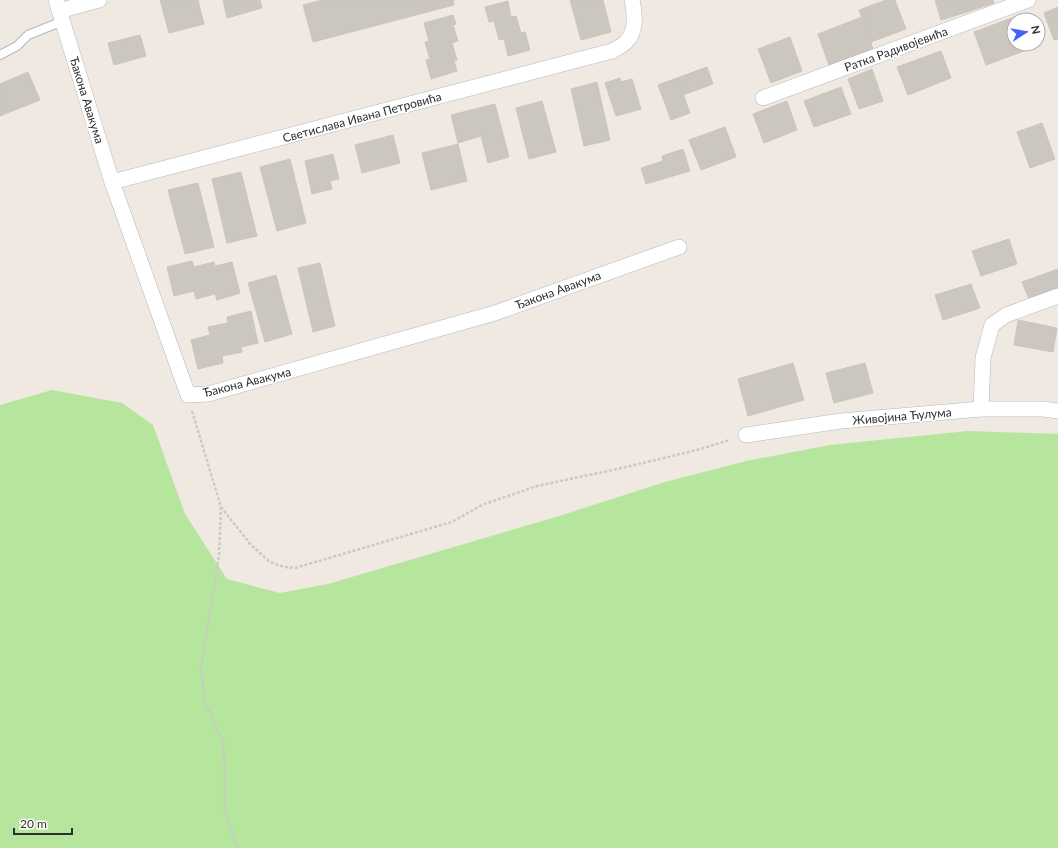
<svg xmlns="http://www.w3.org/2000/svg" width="1058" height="848" font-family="Lato,sans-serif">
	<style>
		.green { fill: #b6e59e }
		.building { fill: #cbc7bf; stroke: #cbc5ba }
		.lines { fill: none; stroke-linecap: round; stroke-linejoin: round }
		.service-casing { stroke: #b4b7c1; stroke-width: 10 }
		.minor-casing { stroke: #b4b7c1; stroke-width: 16 }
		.path { stroke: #c9c9c9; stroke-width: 2.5; stroke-dasharray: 3 2; stroke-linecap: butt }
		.service { stroke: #fff; stroke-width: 8 }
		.minor { stroke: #fff; stroke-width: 15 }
		.labels { text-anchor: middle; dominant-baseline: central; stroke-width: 3; stroke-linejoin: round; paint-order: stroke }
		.street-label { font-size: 12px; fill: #2e2e2e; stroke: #fff }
	</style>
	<rect width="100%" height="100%" fill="#efe9e1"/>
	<polygon class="green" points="52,390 122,403 153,425 185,514 227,579 280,593 328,584 556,517 665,482 746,461 830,445 968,431 1058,434 1058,848 0,848 0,405"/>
	<g class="building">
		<polygon points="160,0 198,0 204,24 169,33"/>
		<polygon points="223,0 260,0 262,8 227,18"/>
		<polygon points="322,0 453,0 454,5 313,42 303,5"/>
		<polygon points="570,0 603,0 611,32 581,40"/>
		<polygon points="886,0 895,0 906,29 871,42 859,10"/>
		<polygon points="935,0 963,0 967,12 941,20"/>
		<polygon points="963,0 993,0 994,3 967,12"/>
		<polygon points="508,1 511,17 516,16 521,33 525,32 530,50 508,56 504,39 499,40 494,21 489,22 485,7"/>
		<polygon points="1058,7 1058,39 1054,40 1044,13"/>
		<polygon points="453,15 456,24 453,25 458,41 452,43 457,60 454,61 457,71 431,79 426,60 430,59 425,42 429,41 424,23"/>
		<polygon points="1020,15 1022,20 1014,20 1014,44 1031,44 1032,48 986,65 974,32"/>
		<polygon points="862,17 873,49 829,65 818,34"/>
		<polygon points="140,35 146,56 114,65 108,43"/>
		<polygon points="790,37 802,71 771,83 758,49"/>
		<polygon points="941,51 951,78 908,95 897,67"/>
		<polygon points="707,67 713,84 683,95 677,78"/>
		<polygon points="872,69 883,101 859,109 848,79"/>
		<polygon points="28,72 40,100 0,116 0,84"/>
		<polygon points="620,78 621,82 632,79 641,109 616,116 605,83"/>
		<polygon points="677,78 690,113 671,120 658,85"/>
		<polygon points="597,82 610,140 584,146 571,89"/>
		<polygon points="841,87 851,114 814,127 804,101"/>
		<polygon points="542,101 556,152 529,159 516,108"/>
		<polygon points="787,101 797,130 764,143 753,114"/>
		<polygon points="495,104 509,157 488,163 481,136 458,143 451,115"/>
		<polygon points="1042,123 1055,159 1030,168 1017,132"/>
		<polygon points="725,127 736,157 701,170 689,140"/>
		<polygon points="393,135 400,163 362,173 355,145"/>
		<polygon points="458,144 467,181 431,190 422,153"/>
		<polygon points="683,149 690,171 646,184 641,168 663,161 662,156"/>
		<polygon points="333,154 339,179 330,181 332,189 312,194 305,161"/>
		<polygon points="290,159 306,223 277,231 260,167"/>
		<polygon points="241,172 257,236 227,243 212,179"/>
		<polygon points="198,183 214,247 185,254 168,190"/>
		<polygon points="1009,239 1017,264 981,276 972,251"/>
		<polygon points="192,261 194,267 214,262 215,266 232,262 240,293 217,300 215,294 196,299 194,291 174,296 167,267"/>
		<polygon points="320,263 335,326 313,332 298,268"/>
		<polygon points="1058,269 1058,294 1031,304 1022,282"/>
		<polygon points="276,275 292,334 265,342 248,283"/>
		<polygon points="971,284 980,308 943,320 935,295"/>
		<polygon points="251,311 258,343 241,347 242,352 222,356 223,363 198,369 191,340 210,335 208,327 228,323 227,317"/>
		<polygon points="1018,320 1057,328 1053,352 1014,345"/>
		<polygon points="793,363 804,400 748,416 738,379"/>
		<polygon points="865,363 873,393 834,403 826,373"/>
	</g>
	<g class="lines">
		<g class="service-casing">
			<polyline id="service" points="0,55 17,46 28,35 63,21"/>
		</g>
		<g class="minor-casing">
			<g id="minor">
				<polyline points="56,0 112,182 188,395 208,394 495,313 679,247"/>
				<polyline points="59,11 99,0"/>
				<polyline points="763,98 1028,0"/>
				<path d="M112,182L612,51C617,48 622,46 626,42C637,31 635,14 632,0"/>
				<polyline points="981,409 983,358 992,325 1006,315 1058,296"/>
				<polyline points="746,435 841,421 981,409 1043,409 1058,411"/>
			</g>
		</g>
		<g class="path">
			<polyline points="192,411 221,507 251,545 270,562 284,567 295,568 452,522 482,505 537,486 622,468 697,450 730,440"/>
			<polyline points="221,507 219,556 201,668 205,702 223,742 225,778 225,810 234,839 238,848"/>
		</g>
		<use href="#service" class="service"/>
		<use href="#minor" class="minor"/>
	</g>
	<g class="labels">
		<g class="street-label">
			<text transform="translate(896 49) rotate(-20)">Ратка Радивојевића</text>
			<text transform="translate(87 100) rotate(73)">Ђакона Авакума</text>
			<text transform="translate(362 117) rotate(-15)">Светислава Ивана Петровића</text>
			<text transform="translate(558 290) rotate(-20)">Ђакона Авакума</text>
			<text transform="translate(247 382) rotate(-14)">Ђакона Авакума</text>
			<text transform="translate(902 416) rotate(-5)">Живојина Ћулума</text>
		</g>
	</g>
	<g transform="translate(1026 32) rotate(78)"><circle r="19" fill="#ffffff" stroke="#ababab"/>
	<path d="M0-3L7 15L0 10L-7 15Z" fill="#4264fb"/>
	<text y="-6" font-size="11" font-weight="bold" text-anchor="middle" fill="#2e2e2e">N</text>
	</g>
	<path d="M14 828v6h58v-6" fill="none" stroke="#2e2e2e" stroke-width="2"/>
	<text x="20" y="828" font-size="12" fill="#2e2e2e" stroke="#ffffff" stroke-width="3" paint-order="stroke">20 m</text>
</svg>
